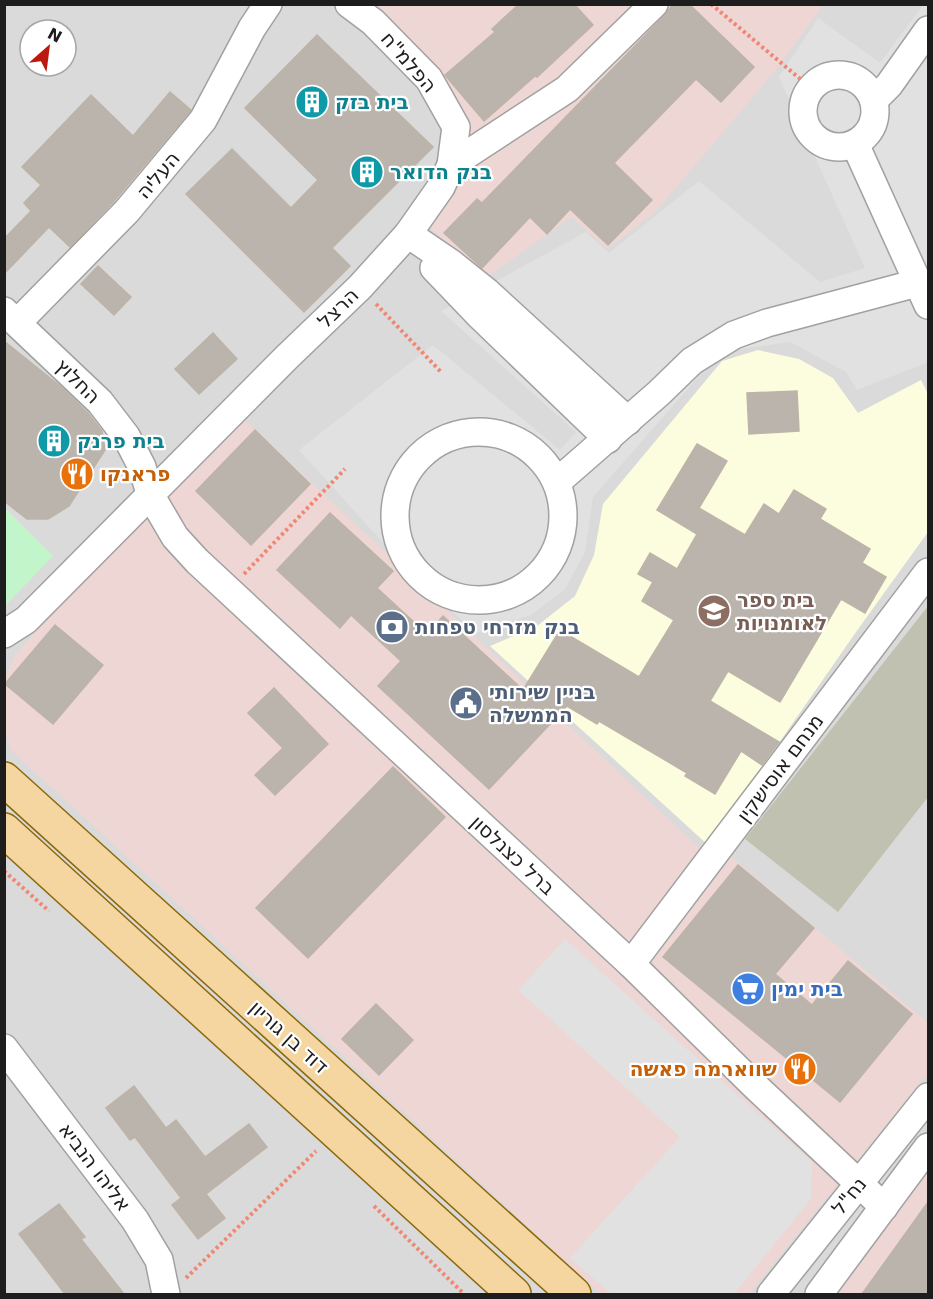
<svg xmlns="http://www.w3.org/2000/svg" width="933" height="1299" font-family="'DejaVu Sans',Heebo,sans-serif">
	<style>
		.residential { fill: #dbdada; fill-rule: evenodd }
		.commercial { fill: #edd6d4 }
		.education { fill: #fbfdde }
		.construction { fill: #c0c1b0 }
		.park { fill: #c3f5ca }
		.parking { fill: #e1e1e1 }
		.building { fill: #bab4ad; stroke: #beb3a7; stroke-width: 1.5 }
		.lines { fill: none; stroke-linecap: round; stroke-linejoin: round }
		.minor-casing { stroke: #a1a1a1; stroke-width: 30 }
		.major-casing { stroke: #8c690a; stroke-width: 36 }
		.path { stroke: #f08772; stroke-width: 4; stroke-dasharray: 3 3; stroke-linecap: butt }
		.minor { stroke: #fff; stroke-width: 27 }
		.major { stroke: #f5d6a1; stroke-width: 33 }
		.labels { text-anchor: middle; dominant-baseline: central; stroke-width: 4.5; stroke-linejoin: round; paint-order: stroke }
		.street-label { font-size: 20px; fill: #1d1d1d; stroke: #fff }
		.culture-label { font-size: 20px; font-weight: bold; fill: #0d838f; stroke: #fff; text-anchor: start }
		.food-label { font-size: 20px; font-weight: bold; fill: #c56008; stroke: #fff; text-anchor: start }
		.education-label { font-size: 20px; font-weight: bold; fill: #785e54; stroke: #fff; text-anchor: start }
		.service-label { font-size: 20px; font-weight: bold; fill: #4e5e75; stroke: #fff; text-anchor: start }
		.shop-label { font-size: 20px; font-weight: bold; fill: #366cbe; stroke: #fff; text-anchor: start }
	</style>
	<rect width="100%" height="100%" fill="#eeebe4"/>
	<path class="residential" d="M5,5H928V1294H5ZM30,30H66V66H30Z"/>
	<g class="commercial">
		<polygon points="375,4 823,5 775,71 655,212 607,249 572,217 484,279 415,213 467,143 435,73"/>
		<polygon points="243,418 700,849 729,855 928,1023 928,1073 749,1294 601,1294 11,750 5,732 4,682 14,657 40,626"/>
		<polygon points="928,1162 928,1294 832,1294"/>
	</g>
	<polygon class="education" points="758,350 799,359 833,378 858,413 921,380 928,394 928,532 856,632 708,845 490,646 537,626 575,596 594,555 603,504 722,361"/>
	<polygon class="construction" points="928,606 928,797 838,912 745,839"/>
	<polygon class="park" points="5,508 53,556 5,606 4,606"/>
	<g class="parking">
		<polygon points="923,5 928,5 928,362 857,390 846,372 790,342 720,352 593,497 585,552 565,589 531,615 476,633 416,579 299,450 433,345 560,450 576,432 441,311 586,232 609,253 699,181 820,282 865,268 779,77 818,18 880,63"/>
		<polygon points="565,939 812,1162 811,1199 734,1294 611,1294 570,1258 680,1137 518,990"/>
	</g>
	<g class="building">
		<polygon points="519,4 574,4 593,25 537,77 535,76 484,121 445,75 495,32 492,29"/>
		<polygon points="673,4 689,4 754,67 721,102 696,79 614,163 652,200 608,245 570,209 547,234 530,217 482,268 444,233 477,199 482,203 665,15"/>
		<polygon points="317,35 433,147 332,248 350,266 304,312 186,194 232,149 291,208 318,180 245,108"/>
		<polygon points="170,92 191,110 115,200 70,247 49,227 4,274 4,239 31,211 24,203 41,185 22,167 91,95 133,136"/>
		<polygon points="98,266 131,297 114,315 81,284"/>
		<polygon points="213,333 237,359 199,394 175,369"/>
		<polygon points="4,341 60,386 88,413 102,431 105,450 69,506 48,519 27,519 4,501"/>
		<polygon points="797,391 799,431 749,434 747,393"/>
		<polygon points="255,430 310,484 251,545 196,491"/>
		<polygon points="697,444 727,461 699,508 745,535 764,504 779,514 794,490 826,509 820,519 870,549 862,563 886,577 865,613 841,599 780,702 728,671 710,701 779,742 762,765 741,751 715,794 685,776 687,773 599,721 597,724 567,706 489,789 378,686 401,661 351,615 340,628 277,570 330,513 393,571 377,588 427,634 443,616 523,690 560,630 639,677 674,620 642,601 653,582 638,574 650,553 677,569 697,534 657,510"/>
		<polygon points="55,625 103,665 53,724 5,684"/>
		<polygon points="274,688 328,744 275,795 255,775 283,748 248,713"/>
		<polygon points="393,767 445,817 308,958 256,908"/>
		<polygon points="738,865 814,928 775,974 812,1005 848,961 912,1014 840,1102 663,957"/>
		<polygon points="376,1004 413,1040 379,1075 342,1039"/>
		<polygon points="134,1086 166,1128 176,1120 205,1157 249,1124 267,1147 206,1194 225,1218 198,1239 172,1205 181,1198 135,1137 130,1140 106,1108"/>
		<polygon points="928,1202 928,1294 862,1294"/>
		<polygon points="59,1204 85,1237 81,1239 124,1294 65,1294 19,1234"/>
	</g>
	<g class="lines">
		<g class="minor-casing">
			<g id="minor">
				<polyline points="349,4 373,22 429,79 456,127 451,165"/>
				<circle cx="839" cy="111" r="36"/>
				<polyline points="874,100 889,85 928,30"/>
				<polyline points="855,144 928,305"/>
				<polyline points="408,234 452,264 487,292 628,421"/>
				<polyline points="434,268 478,314 608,439"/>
				<polyline points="4,311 100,402 126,436 142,467 151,496 175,537 197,561 631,964 755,1086 884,1207"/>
				<polyline points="18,322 127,211 203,120 252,28 268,4"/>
				<circle cx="479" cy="516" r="84"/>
				<polyline points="557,482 659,393 692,361 734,335 767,323 917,283"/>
				<polyline points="4,634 26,620 287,357 360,287 408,234 441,187 451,165 567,89 654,4"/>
				<polyline points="631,964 928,572"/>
				<polyline points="4,1048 135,1220 159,1260 166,1294"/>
				<polyline points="771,1294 928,1097"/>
				<polyline points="819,1294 928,1147"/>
			</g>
		</g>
		<g class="major-casing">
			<g id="major">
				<polyline points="4,779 574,1294"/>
				<polyline points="4,830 514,1294"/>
			</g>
		</g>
		<g class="path">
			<polyline points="711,4 811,88"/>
			<polyline points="376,304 442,373"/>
			<polyline points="244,574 345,469"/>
			<polyline points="4,871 49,911"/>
			<polyline points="374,1206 464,1294"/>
			<polyline points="186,1278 316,1151"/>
		</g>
		<use href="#minor" class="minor"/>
		<use href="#major" class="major"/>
	</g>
	<defs>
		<g id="building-disc" transform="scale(1.725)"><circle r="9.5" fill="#0f9aa8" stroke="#fff"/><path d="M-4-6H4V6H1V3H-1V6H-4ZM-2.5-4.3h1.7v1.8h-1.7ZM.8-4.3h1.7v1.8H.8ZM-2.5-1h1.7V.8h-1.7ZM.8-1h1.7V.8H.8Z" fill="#fff"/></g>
		<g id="restaurant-disc" transform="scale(1.725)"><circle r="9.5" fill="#e8710a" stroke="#fff"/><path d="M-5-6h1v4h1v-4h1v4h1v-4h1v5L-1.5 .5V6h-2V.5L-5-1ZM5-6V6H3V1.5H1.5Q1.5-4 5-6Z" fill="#fff"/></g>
		<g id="school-disc" transform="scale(1.725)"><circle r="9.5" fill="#8d6e63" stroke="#fff"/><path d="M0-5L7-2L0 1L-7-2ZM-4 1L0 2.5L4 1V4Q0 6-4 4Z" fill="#fff"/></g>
		<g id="bank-disc" transform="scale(1.725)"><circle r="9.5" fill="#5c6f8a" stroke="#fff"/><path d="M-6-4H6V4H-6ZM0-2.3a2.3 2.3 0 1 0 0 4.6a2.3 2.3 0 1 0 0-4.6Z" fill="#fff"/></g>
		<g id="civic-disc" transform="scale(1.725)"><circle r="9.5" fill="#5c6f8a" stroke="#fff"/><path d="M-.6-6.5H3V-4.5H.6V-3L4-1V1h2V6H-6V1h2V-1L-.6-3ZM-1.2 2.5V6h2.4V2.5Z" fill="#fff"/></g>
		<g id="supermarket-disc" transform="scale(1.725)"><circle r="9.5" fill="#3f7fe0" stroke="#fff"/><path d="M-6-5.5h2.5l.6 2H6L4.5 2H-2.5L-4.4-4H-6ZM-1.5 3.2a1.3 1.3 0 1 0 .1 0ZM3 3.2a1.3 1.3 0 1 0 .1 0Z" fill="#fff"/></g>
	</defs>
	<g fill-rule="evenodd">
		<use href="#building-disc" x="312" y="102"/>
		<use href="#building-disc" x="367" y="172"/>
		<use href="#building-disc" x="54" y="441"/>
		<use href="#restaurant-disc" x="77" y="474"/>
		<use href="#school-disc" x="714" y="611"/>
		<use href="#bank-disc" x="392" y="627"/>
		<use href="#civic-disc" x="466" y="703"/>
		<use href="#supermarket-disc" x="748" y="989"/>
		<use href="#restaurant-disc" x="800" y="1069"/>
	</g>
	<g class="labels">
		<g class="street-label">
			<text transform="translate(409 62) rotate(49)">הפלמ"ח</text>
			<text transform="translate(158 175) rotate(-50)">העליה</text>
			<text transform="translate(338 308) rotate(-44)">הרצל</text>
			<text transform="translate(78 381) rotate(45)">החלוץ</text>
			<text transform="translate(780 768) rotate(-53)">מנחם אוסישקין</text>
			<text transform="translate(513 855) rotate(43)">ברל כצנלסון</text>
			<text transform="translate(289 1037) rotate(42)">דוד בן גוריון</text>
			<text transform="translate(95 1167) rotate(53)">אליהו הנביא</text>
			<text transform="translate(849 1196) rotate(-51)">נח"ל</text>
		</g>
		<g class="culture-label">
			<text x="335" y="102">בית בזק</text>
			<text x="390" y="172">בנק הדואר</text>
			<text x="77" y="441">בית פרנק</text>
		</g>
		<g class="food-label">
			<text x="100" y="474">פראנקו</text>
			<text x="777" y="1069" text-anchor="end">שווארמה פאשה</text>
		</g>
		<g class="education-label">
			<text x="737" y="600">בית ספר<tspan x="737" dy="23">לאומנויות</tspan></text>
		</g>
		<g class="service-label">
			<text x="415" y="627">בנק מזרחי טפחות</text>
			<text x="489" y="692">בניין שירותי<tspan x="489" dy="23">הממשלה</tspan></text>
		</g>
		<g class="shop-label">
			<text x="771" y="989">בית ימין</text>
		</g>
	</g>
	<rect width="933" height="1299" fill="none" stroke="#1d1d1d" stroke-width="12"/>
	<g transform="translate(48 48) rotate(28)"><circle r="28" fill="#ffffff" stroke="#a5a5a5" stroke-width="1.5"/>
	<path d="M0-4.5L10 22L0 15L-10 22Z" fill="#bc190e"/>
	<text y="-9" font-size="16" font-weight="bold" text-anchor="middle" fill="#1d1d1d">N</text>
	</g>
</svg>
